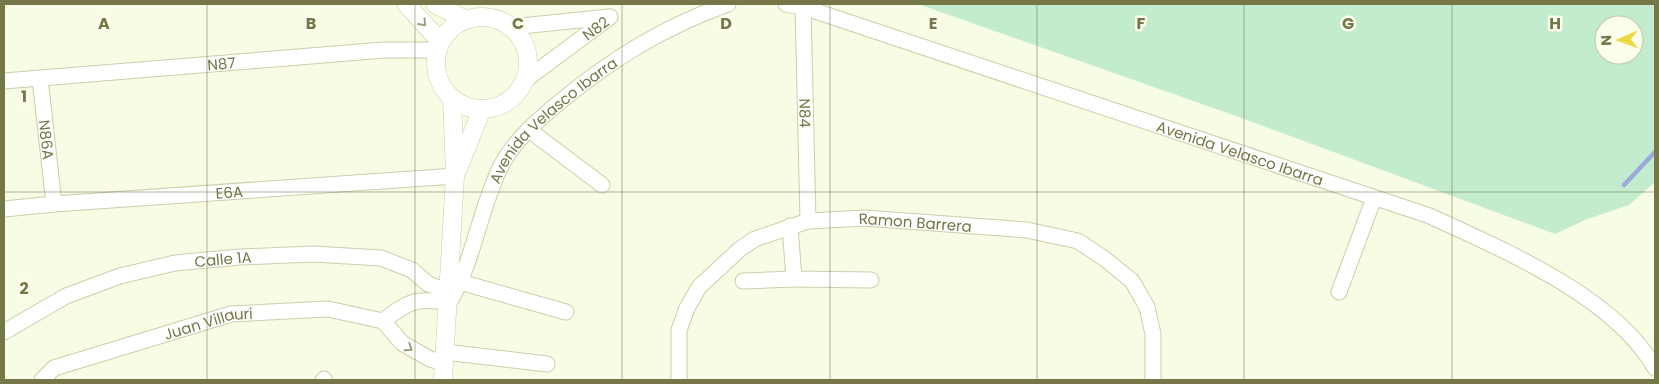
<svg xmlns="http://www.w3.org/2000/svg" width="1659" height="384" font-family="Poppins,sans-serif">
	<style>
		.green { fill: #c2eccd; fill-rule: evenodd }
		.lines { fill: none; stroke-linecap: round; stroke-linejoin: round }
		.stream { stroke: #9ea8da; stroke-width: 4.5 }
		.minor-casing { stroke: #cbcfaa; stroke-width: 17 }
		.tertiary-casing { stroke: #cbcfaa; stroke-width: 19 }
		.minor { stroke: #fff; stroke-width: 15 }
		.tertiary { stroke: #fff; stroke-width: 18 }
		.oneway { stroke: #9fa07f }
		.grid { fill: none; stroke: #767748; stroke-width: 1; stroke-opacity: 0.55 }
		.labels { text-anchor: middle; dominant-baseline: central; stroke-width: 5; stroke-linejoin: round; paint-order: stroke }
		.street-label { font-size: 15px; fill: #767748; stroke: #faffec }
		.grid-label { font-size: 16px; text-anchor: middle; font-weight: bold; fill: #767748; stroke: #faffec; stroke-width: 5; stroke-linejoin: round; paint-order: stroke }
	</style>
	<rect width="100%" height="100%" fill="#f6fde4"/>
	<path class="green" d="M918,4H1655V182L1629,205L1585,220L1555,234L1236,116ZM1604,25H1634V55H1604Z"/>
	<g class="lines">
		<polyline class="stream" points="1624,185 1655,152"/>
		<g class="minor-casing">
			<g id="minor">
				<path id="s1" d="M786,4L803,7L1430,216C1503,250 1614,296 1655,368"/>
				<path id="s2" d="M803,7L808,221"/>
				<polyline points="511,27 609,17"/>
				<path id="s3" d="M40,78L54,204"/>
				<path id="s4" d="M4,81L384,50H438"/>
				<path id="s5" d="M524,81L610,17"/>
				<polyline points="529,130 602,185"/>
				<path id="s6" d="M4,209L54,204L455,176"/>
				<polyline points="790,226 794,279 871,280"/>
				<polyline points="743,281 794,279"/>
				<polyline points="460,282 566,312"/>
				<polyline points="1339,292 1374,198"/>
				<path id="s7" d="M383,321C409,301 416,297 449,303C474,261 479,211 500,168C513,141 539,119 561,101C613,58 664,27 728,4"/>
				<path id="s8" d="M4,332L66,296L120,276L175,263L240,257L313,254L381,258L412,270L428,284L449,291"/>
				<polyline points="445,352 547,364"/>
				<path id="s9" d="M42,380L54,368L231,314L328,309L383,321L402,343L430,359L444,363"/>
				<polyline points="323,380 324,379"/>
				<path id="s10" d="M679,380V330L687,308L699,287L740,249L755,239L808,221L865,218L1027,230L1078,241L1105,259L1132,281L1147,307L1153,334V380"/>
			</g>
		</g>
		<g class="tertiary-casing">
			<g id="tertiary">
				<polyline points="406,4 441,42"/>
				<polyline points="435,4 466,20"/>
				<circle cx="482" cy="63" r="46"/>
				<polyline points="458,169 482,109"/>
				<polyline points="443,380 455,176 452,98"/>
			</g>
		</g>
		<use href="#minor" class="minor"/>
		<use href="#tertiary" class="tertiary"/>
	</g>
	<defs><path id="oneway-chevron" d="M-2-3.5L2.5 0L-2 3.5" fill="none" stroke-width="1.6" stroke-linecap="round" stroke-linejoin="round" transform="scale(1.25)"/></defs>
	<g class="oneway">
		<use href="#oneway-chevron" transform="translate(423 23) rotate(48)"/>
		<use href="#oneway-chevron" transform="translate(409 348) rotate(33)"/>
	</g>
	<path class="grid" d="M207,4V380M415,4V380M622,4V380M830,4V380M1037,4V380M1244,4V380M1452,4V380M4,192H1655"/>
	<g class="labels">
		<g class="street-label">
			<text stroke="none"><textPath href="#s5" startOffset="89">N82</textPath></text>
			<text stroke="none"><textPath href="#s4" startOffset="218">N87</textPath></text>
			<text stroke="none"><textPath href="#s2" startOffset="106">N84</textPath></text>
			<text stroke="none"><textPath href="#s7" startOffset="288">Avenida Velasco Ibarra</textPath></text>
			<text stroke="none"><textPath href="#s3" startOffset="62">N86A</textPath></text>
			<text stroke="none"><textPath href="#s1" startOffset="478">Avenida Velasco Ibarra</textPath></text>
			<text stroke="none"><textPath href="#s6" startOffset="226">E6A</textPath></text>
			<text stroke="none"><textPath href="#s10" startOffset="335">Ramon Barrera</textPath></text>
			<text stroke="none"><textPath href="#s8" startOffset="234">Calle 1A</textPath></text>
			<text stroke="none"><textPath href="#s9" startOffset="178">Juan Villauri</textPath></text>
		</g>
	</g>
	<g class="grid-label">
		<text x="104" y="29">A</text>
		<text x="311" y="29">B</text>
		<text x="518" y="29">C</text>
		<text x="726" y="29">D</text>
		<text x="933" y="29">E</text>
		<text x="1141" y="29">F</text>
		<text x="1348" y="29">G</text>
		<text x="1555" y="29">H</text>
		<text x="24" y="102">1</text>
		<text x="24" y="294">2</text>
	</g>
	<rect width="1659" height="384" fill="none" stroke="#767748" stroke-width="10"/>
	<g transform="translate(1619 40) rotate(268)"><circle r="24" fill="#faffec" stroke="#c5c9aa"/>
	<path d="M0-4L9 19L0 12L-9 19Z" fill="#ecd944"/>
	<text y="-8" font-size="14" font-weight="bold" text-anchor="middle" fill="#767748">N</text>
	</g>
</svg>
